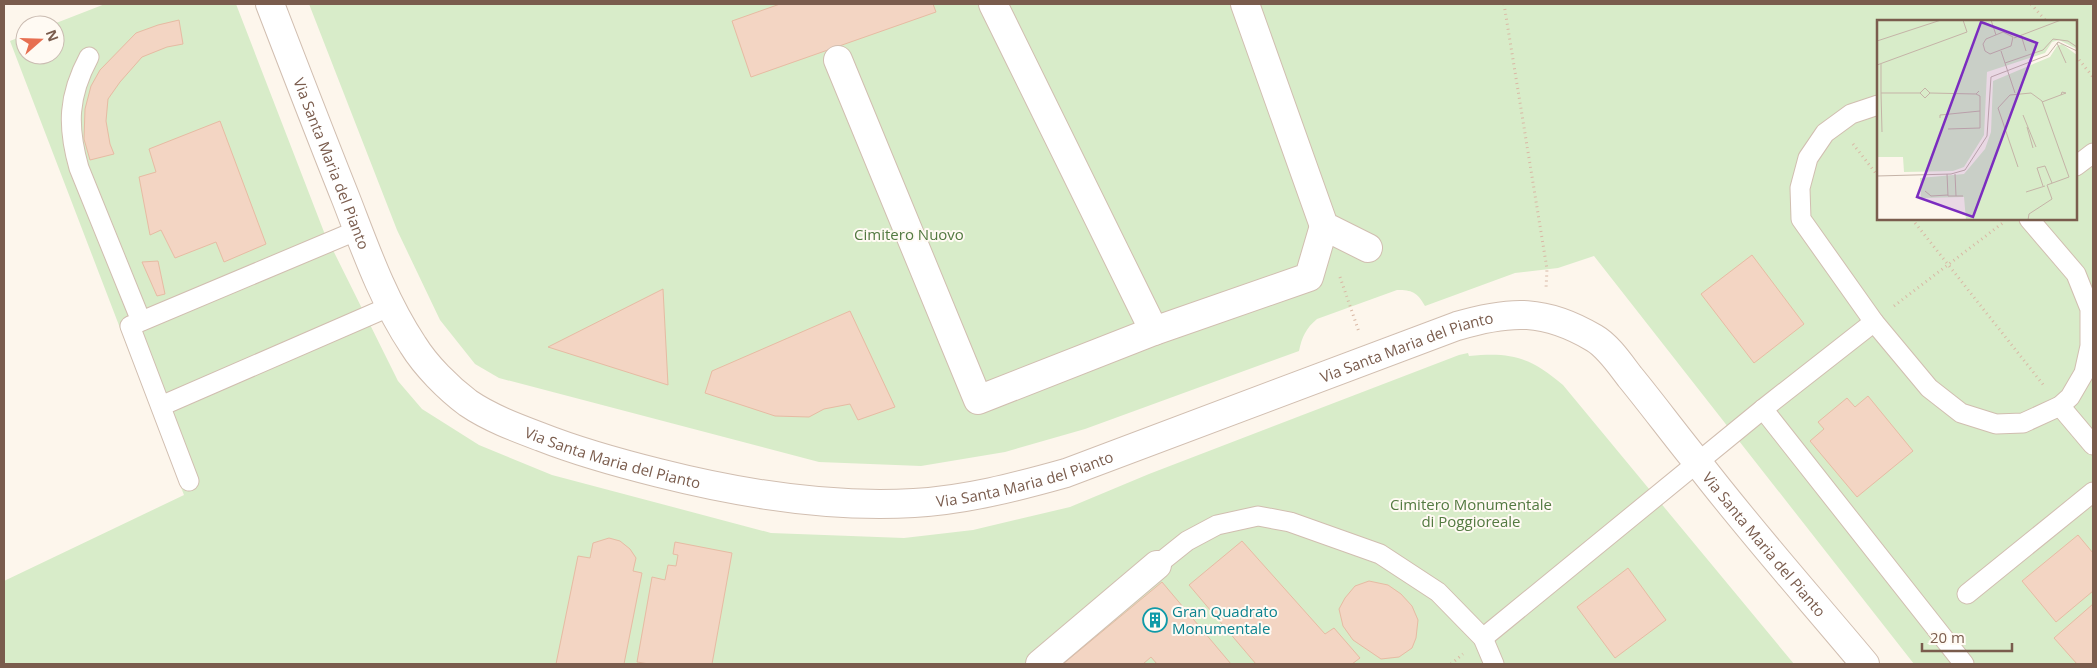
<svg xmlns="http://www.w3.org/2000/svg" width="2097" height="668" font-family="'Open Sans',sans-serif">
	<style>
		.green { fill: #d8ecc9; fill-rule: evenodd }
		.building { fill: #f3d5c3; stroke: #e6bba3 }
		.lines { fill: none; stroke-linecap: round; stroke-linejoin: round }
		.lane-casing { stroke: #d1beb0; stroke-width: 21 }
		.street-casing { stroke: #d1beb0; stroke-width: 30 }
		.path { stroke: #d9b8a5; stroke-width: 3; stroke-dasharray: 1 4; stroke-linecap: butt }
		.lane { stroke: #fff; stroke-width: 19 }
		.street { stroke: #fff; stroke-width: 28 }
		.labels { text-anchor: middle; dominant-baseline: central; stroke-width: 4; stroke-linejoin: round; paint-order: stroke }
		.street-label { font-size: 15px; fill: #7a5c4d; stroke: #fffaf3 }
		.park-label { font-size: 15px; fill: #537a41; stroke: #fffaf3 }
		.culture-label { font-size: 15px; fill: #0d838f; stroke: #fffaf3; text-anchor: start }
		.inset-road { fill: none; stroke: #c5b3a7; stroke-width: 1 }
		.view { fill: #7b2cbf; fill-opacity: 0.15; stroke: #7b2cbf; stroke-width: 2.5 }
		.inset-edge { fill: none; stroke: #7a5c4d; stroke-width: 2.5 }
	</style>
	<rect width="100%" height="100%" fill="#fdf6ec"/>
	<g class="green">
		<path d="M105,4H236L324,232L398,381L422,409L479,445L552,475L771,533L904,538L973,530L1070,507L1149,474L1459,355L1468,353L1469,356C1512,352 1530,357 1563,385L1794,664H4V581L184,495L10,41L25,35V55H55V25H51Z"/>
		<path d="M309,4H2093V664H1914L1594,256L1558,268L1515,273L1425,306C1417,292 1412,290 1397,290L1317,319C1306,328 1302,337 1299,351L1085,429L1005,452L921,466L819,462L499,378L475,364L440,320L397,230ZM1878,21H2076V219H1878Z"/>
	</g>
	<g class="building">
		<polygon points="780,4 933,4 936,12 751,77 732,21"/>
		<polygon points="179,20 183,44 167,47 142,57 120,82 108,99 106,121 110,144 114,154 90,160 84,139 85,109 91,86 100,70 136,33 158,25"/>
		<polygon points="220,121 266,244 224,262 216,242 175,258 161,230 150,235 139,177 156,172 149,149"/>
		<polygon points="1752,255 1804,324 1754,363 1701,294"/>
		<polygon points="158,261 165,294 157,296 142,262"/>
		<polygon points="663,289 668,385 548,347"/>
		<polygon points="850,311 895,407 858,420 850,404 824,409 809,417 775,416 705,393 712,371"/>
		<polygon points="1868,396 1913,451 1857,497 1810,441 1824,429 1818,422 1847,398 1855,407"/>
		<polygon points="2078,535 2093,553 2093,591 2056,622 2022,581"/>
		<polygon points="609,538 620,541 630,549 636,558 633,571 642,573 624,664 556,664 578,556 590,558 593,543"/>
		<polygon points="1242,541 1325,634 1334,628 1360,658 1352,664 1256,664 1189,585"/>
		<polygon points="675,542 732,553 712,664 649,664 637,662 652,577 665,580 668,565 676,566 678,555 673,554"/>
		<polygon points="1628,568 1666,620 1615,658 1577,607"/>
		<polygon points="1369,581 1388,585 1401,594 1412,606 1418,620 1416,638 1412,648 1399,657 1381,659 1353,640 1343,626 1339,609 1345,598 1355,586"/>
		<polygon points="1162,582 1231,664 1157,664 1151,657 1143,664 1063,664"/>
		<polygon points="2093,604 2093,664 2077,664 2054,638"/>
	</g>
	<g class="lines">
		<g class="lane-casing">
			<g id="lane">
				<path d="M89,57C68,96 67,126 79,168L141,321"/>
				<polyline points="1878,105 1851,114 1825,133 1808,158 1800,188 1801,219 1874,322 1929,388 1961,413 1996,424 2023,423 2060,406 2070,397 2084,373 2090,346 2090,309 2076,274 2029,219"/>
				<polyline points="2076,166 2093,153"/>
				<polyline points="161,406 391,306"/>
				<polyline points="2060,406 2093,445"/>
				<polyline points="1763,409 1964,664"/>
				<polyline points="189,481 130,326 358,230"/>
				<polyline points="1157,565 1187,541 1217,525 1258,516 1290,522 1380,554 1438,592 1483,638 1494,664"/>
				<polyline points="1967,594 2093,492"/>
				<polyline points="1483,638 1763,409 1874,322"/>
			</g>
		</g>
		<g class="street-casing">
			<g id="street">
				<path id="s1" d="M270,4C295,69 320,134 346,199C365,248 383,300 413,345C426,366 448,388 468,403C490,418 517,428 541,437C579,452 619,463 659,473C742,494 828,508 914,503C966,500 1016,487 1066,473L1457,326C1511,310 1545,309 1594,338C1608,346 1620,364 1630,377C1653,405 1675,435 1698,463C1751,532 1809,597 1865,664"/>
				<polyline points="993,4 1154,331 1309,277 1324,226"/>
				<polyline points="1245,4 1324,226 1368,248"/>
				<polyline points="838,60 978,400 1154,331"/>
				<polyline points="1040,664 1157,565"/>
			</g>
		</g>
		<g class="path">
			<polyline points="1504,4 1547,269 1546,289"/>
			<polyline points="2031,4 2046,21"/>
			<polyline points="2076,56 2093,77"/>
			<polyline points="1853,144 1878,176"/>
			<polyline points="1912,219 2045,387"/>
			<polyline points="1340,277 1359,332"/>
			<polyline points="1894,306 2004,222"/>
			<polyline points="1451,664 1463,654"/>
		</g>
		<use href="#lane" class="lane"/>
		<use href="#street" class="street"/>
	</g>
	<defs>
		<g id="building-ring" transform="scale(1.25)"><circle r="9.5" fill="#fffaf3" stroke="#0f9aa8" stroke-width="1.5"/><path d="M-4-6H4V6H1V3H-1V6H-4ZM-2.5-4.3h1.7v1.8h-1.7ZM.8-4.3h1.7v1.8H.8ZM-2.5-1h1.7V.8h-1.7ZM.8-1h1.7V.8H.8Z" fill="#0f9aa8"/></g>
	</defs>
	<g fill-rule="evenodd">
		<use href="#building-ring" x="1155" y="620"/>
	</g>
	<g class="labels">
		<g class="street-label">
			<text stroke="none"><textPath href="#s1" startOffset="171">Via Santa Maria del Pianto</textPath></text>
			<text stroke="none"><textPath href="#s1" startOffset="1431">Via Santa Maria del Pianto</textPath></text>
			<text stroke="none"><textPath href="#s1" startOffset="606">Via Santa Maria del Pianto</textPath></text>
			<text stroke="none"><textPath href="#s1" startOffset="1026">Via Santa Maria del Pianto</textPath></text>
			<text stroke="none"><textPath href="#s1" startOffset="1896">Via Santa Maria del Pianto</textPath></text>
		</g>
		<g class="park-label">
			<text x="909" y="234">Cimitero Nuovo</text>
			<text x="1471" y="504">Cimitero Monumentale<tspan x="1471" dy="17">di Poggioreale</tspan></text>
		</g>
		<g class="culture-label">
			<text x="1172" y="611">Gran Quadrato<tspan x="1172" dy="17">Monumentale</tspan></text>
		</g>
	</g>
	<g transform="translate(1877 20)">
		<rect width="200" height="200" fill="#fdf6ec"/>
		<path d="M0,0H200V29L182,20L175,22L168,33L110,52L107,115L87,147L76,151L27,152L26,137H0ZM185,24L200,35V200H89L87,177L44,178L43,158L87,154L108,129L114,112L116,61L173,37L180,26Z" fill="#d8ecc9"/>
		<path class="inset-road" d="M114,0L119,15M126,12L136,17L134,26L113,34L108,31L106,24L109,19ZM144,15L149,31M137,18L184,0M0,21L64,0M180,23L189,43M124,31L138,73M128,43L166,30L176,19L191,21L200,27M4,44V73H43L48,68L53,73L48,78L43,73M0,45L90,12L86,0M4,73L5,112M53,73L99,74L102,71M165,82L189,73L185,72L184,75M146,95L159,127M63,98V95L103,91V76L99,74M150,107L156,128M71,109L103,108V91M141,147L121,88L133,75L154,73L165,81L192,157L170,165L175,179L152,194L151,200M70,154L71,176H86M78,154L79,176M0,156L74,154L88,150L110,116L114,57L171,35L181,22L200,31M166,166L160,148L168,146L175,163M48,171L54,176L71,175M149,172L168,166"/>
		<path class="view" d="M104,2L160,23L96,197L40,177Z"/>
		<rect width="200" height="200" class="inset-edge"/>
	</g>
	<rect width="2097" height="668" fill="none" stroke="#7a5c4d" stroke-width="10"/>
	<g transform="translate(40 40) rotate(70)"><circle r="24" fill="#fffaf3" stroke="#cabbb1"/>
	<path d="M0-4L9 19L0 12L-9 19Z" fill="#e76f51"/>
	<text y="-8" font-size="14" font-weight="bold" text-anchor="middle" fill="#7a5c4d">N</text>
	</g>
	<path d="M1922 643v8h90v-8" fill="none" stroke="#7a5c4d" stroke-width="2.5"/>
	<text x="1930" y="643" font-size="15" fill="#7a5c4d" stroke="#fffaf3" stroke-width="4" paint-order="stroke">20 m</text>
</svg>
